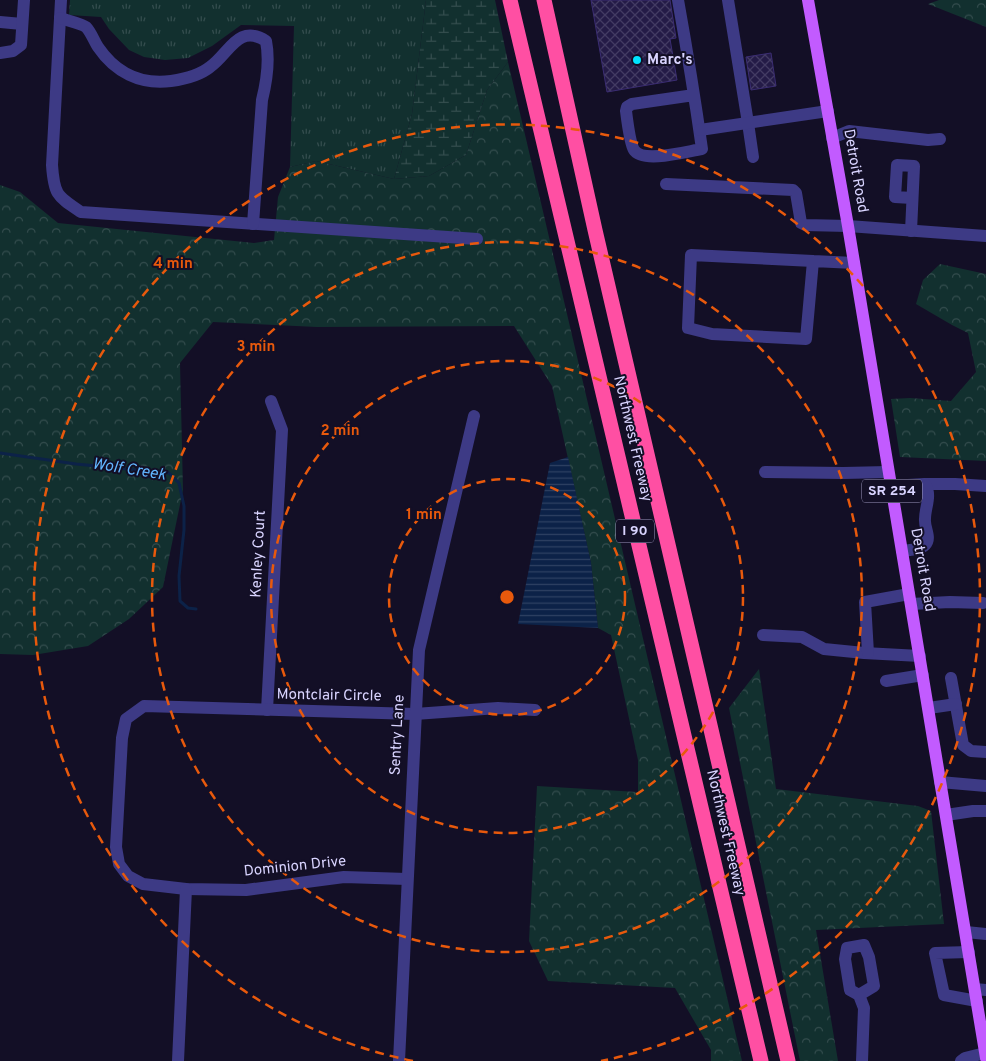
<svg xmlns="http://www.w3.org/2000/svg" width="986" height="1061" font-family="Overpass,sans-serif">
	<style>
		.grass { fill: url(#grass-tufts) }
		.forest { fill: url(#forest-crowns) }
		.wetland { fill: url(#wetland-marsh) }
		.water { fill: url(#water-rules) }
		.lines { fill: none; stroke-linecap: round; stroke-linejoin: round }
		.stream { stroke: #0c2248; stroke-width: 3 }
		.building { fill: url(#building-cross-hatch); stroke: #3b2d73 }
		.minor { stroke: #3d3a85; stroke-width: 12 }
		.major { stroke: #c25bff; stroke-width: 12 }
		.highway { stroke: #ff4fa3; stroke-width: 15 }
		.ring { fill: none; stroke: #e8590c; stroke-width: 2.5; stroke-dasharray: 9 6 }
		.poi-dot { fill: #00e5ff; stroke: #130f26; stroke-width: 2 }
		.labels { text-anchor: middle; dominant-baseline: central; stroke-width: 4; stroke-linejoin: round; paint-order: stroke }
		.shield { fill: #130f26; stroke: #9e99be; stroke-width: 1 }
		.shield-label { font-size: 14px; font-weight: bold; fill: #d9d4ff }
		.poi-label { font-size: 15px; font-weight: bold; fill: #d9d4ff; stroke: #130f26; text-anchor: start }
		.street-label { font-size: 15px; fill: #d9d4ff; stroke: #130f26 }
		.water-label { font-size: 16px; font-style: italic; fill: #62b6ff; stroke: #130f26 }
		.centre { fill: #e8590c; stroke: #130f26; stroke-width: 2.5 }
		.ring-label { font-size: 15px; text-anchor: middle; font-weight: bold; fill: #e8590c; stroke: #130f26; stroke-width: 4; stroke-linejoin: round; paint-order: stroke }
	</style>
	<defs>
		<pattern id="grass-tufts" width="24" height="20" patternUnits="userSpaceOnUse" patternTransform="scale(1.25)"><rect width="24" height="20" fill="#12302f"/><path d="M3 7l-1-3M5 7V3M7 7l1-3M15 17l-1-3M17 17v-4M19 17l1-3" fill="none" stroke="#344d4e"/></pattern>
		<pattern id="forest-crowns" width="20" height="18" patternUnits="userSpaceOnUse" patternTransform="scale(1.25)"><rect width="20" height="18" fill="#12302f"/><path d="M2 6a3 3 0 1 1 6 0M12 15a3 3 0 1 1 6 0" fill="none" stroke="#344d4e"/></pattern>
		<pattern id="wetland-marsh" width="20" height="14" patternUnits="userSpaceOnUse" patternTransform="scale(1.25)"><rect width="20" height="14" fill="#12302f"/><path d="M1 5h8M5 5V1M11 12h8M15 12V8" fill="none" stroke="#344d4e"/></pattern>
		<pattern id="water-rules" width="6" height="5" patternUnits="userSpaceOnUse" patternTransform="scale(1.25)"><rect width="6" height="5" fill="#0c2248"/><path d="M0 2.5h6" fill="none" stroke="#2f4163"/></pattern>
		<pattern id="building-cross-hatch" width="8" height="8" patternUnits="userSpaceOnUse" patternTransform="scale(1.25)"><rect width="8" height="8" fill="#241b47"/><path d="M0 0l8 8M0 8l8-8" fill="none" stroke="#433b63"/></pattern>
	</defs>
	<rect width="100%" height="100%" fill="#130f26"/>
	<polygon class="grass" points="70,0 426,0 412,114 394,179 316,161 290,167 294,26 241,25 212,46 188,58 165,60 144,57 129,50 109,29 101,17 69,15"/>
	<g class="forest">
		<polygon points="939,0 986,0 986,27 928,4"/>
		<polygon points="508,62 742,1061 711,1061 711,1050 675,988 548,981 529,941 537,786 638,792 638,760 611,635 598,628 591,563 552,386 514,326 317,327 213,322 180,363 183,490 163,587 129,619 88,646 33,655 0,654 0,185 20,192 58,223 254,243 274,240 278,197 290,167 316,161 394,179 429,176 466,155 487,90"/>
		<polygon points="940,264 986,274 986,461 900,457 891,399 910,398 951,401 976,372 968,333 952,325 916,304 923,280"/>
		<polygon points="759,669 776,789 918,806 931,811 944,924 816,930 838,1061 800,1061 729,708"/>
	</g>
	<polygon class="wetland" points="426,0 495,0 508,62 487,90 466,155 429,176 394,179 412,114"/>
	<polygon class="water" points="568,457 591,563 598,628 518,624 550,463"/>
	<g class="lines">
		<polyline class="stream" points="0,453 76,464 169,473 179,483 184,506 184,530 179,576 180,601 188,608 196,609"/>
	</g>
	<g class="building">
		<polygon points="591,0 670,0 676,38 670,39 677,80 607,92"/>
		<polygon points="771,53 776,86 751,90 746,57"/>
	</g>
	<g class="lines">
		<g class="minor">
			<path d="M61,0L52,165C54,195 57,196 81,212L477,239"/>
			<path d="M678,0C687,50 695,99 702,149C688,151 643,164 634,150C630,144 627,119 626,111L627,107L632,104L694,95"/>
			<polyline points="728,0 748,123 753,157"/>
			<path d="M60,18C66,20 82,24 86,27C91,32 94,41 98,47C115,72 140,85 171,81C185,79 199,76 210,67C229,54 238,23 266,41C270,61 267,80 262,100L253,224"/>
			<polyline points="0,22 22,24"/>
			<polyline points="0,53 13,51 21,45 24,0"/>
			<polyline points="700,130 828,111"/>
			<polyline points="832,138 849,131 928,140 940,139"/>
			<polyline points="666,184 793,190 796,193 801,223 805,225 848,226 986,236"/>
			<polyline points="911,231 914,166 897,165 895,197 912,198"/>
			<polyline points="813,261 806,339 712,334 688,328 691,255 854,263"/>
			<polyline points="765,472 843,473 888,472"/>
			<polyline points="925,484 955,484 986,486"/>
			<path d="M891,486L925,484C932,496 925,507 925,519C924,528 932,538 925,545C920,550 909,550 902,551"/>
			<polyline points="911,604 950,602 983,603"/>
			<polyline points="763,635 802,637 824,649 864,653 920,656"/>
			<polyline points="868,653 865,602 909,594"/>
			<polyline points="951,678 963,745 971,751 986,752"/>
			<polyline points="886,681 923,675"/>
			<polyline points="929,708 956,704"/>
			<polyline points="267,710 282,430 271,401"/>
			<polyline points="940,782 986,786"/>
			<polyline points="946,815 973,811 986,811"/>
			<polyline points="407,879 344,877 246,890 186,889 143,884 128,876 119,864 116,847 122,738 126,719 144,706 415,714 498,708 535,710"/>
			<polyline points="966,932 986,934"/>
			<polyline points="969,952 935,953 944,995 977,1001"/>
			<polyline points="975,989 986,990"/>
			<polyline points="859,995 874,986 869,957 864,945 847,948 845,959 850,990 859,995 864,1008 862,1061"/>
			<polyline points="178,1061 186,889"/>
			<polyline points="399,1061 419,650 474,416"/>
			<polyline points="961,1061 965,1058 985,1053"/>
		</g>
		<polyline class="major" points="808,0 848,226 986,1058"/>
		<g class="highway">
			<polyline points="510,0 761,1061"/>
			<polyline points="544,0 595,230 788,1061"/>
		</g>
	</g>
	<g class="ring">
		<circle cx="507" cy="597" r="118"/>
		<circle cx="507" cy="597" r="236"/>
		<circle cx="507" cy="597" r="355"/>
		<path d="M413 1061A473 473 0 1 1 601 1061"/>
	</g>
	<circle class="poi-dot" cx="637" cy="60" r="5"/>
	<g class="labels">
		<g class="shield">
			<rect x="862" y="479.5" width="60" height="23" rx="4"/>
			<rect x="616" y="519.5" width="38" height="23" rx="4"/>
		</g>
		<g class="shield-label">
			<text x="892" y="491">SR 254</text>
			<text x="635" y="531">I 90</text>
		</g>
		<g class="poi-label">
			<text x="647" y="60">Marc's</text>
		</g>
		<g class="street-label">
			<text transform="translate(855 171) rotate(80)">Detroit Road</text>
			<text transform="translate(632 439) rotate(77)">Northwest Freeway</text>
			<text transform="translate(259 554) rotate(-87)">Kenley Court</text>
			<text transform="translate(922 570) rotate(80)">Detroit Road</text>
			<text transform="translate(329 696) rotate(1)">Montclair Circle</text>
			<text transform="translate(398 735) rotate(-87)">Sentry Lane</text>
			<text transform="translate(725 833) rotate(77)">Northwest Freeway</text>
			<text transform="translate(295 867) rotate(-6)">Dominion Drive</text>
		</g>
		<g class="water-label">
			<text transform="translate(129 470) rotate(9)">Wolf Creek</text>
		</g>
	</g>
	<circle cx="507" cy="597" r="8" class="centre"/>
	<g class="ring-label">
		<text x="173" y="268">4 min</text>
		<text x="256" y="351">3 min</text>
		<text x="340" y="435">2 min</text>
		<text x="424" y="519">1 min</text>
	</g>
</svg>
